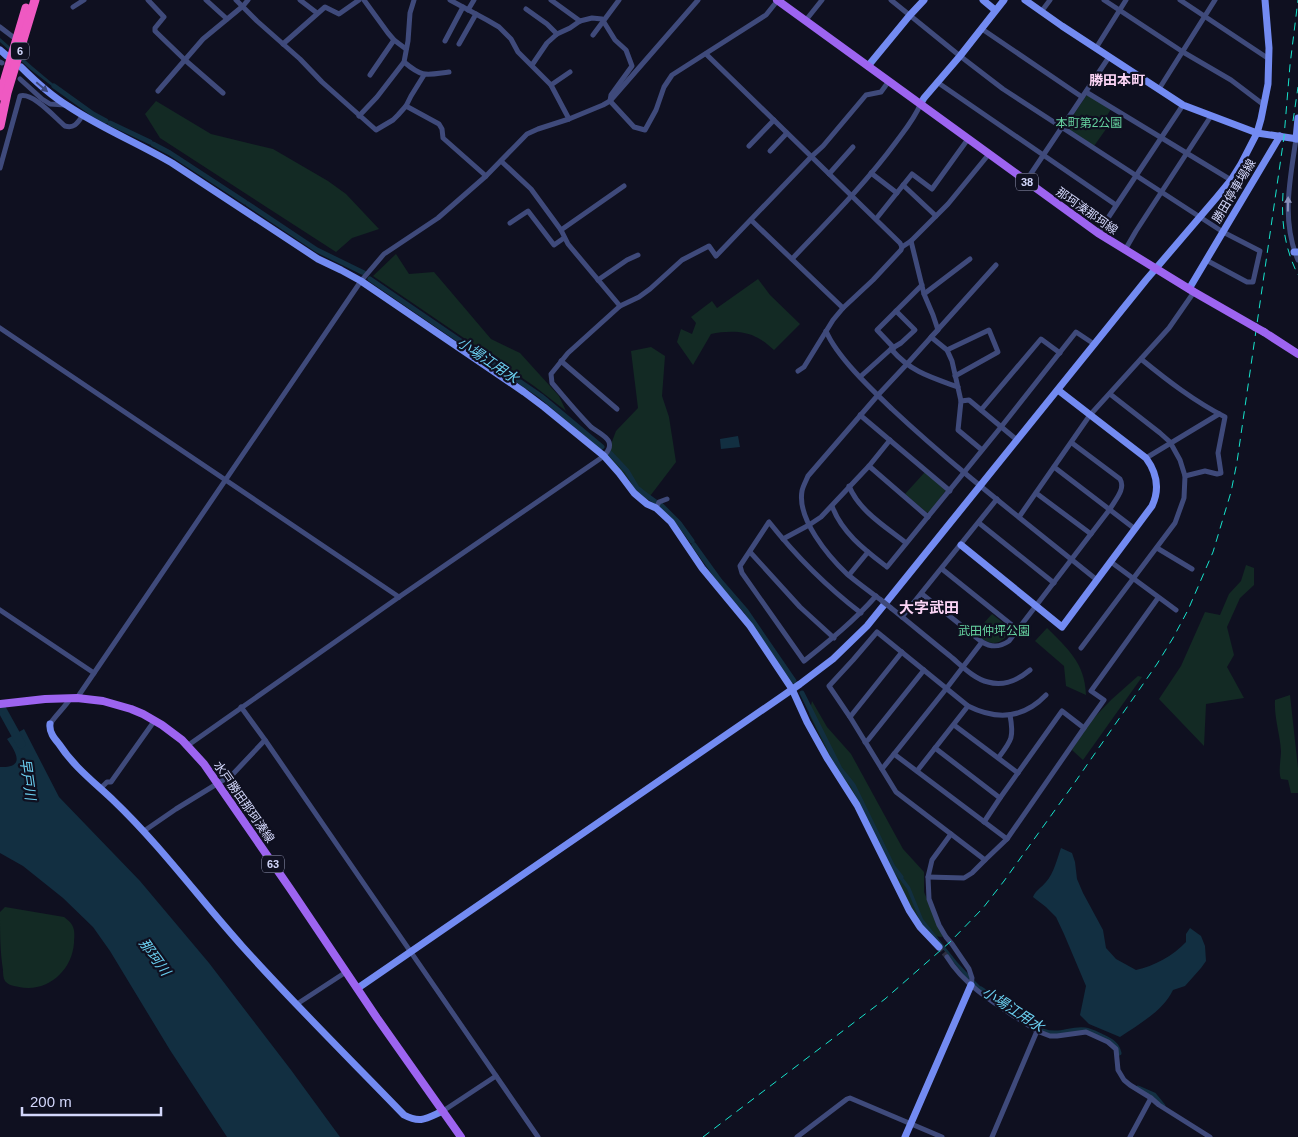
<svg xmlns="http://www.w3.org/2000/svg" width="1298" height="1137" font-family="Helvetica,'Noto Sans JP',sans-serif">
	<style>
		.green { fill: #132a24 }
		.water { fill: #122f41 }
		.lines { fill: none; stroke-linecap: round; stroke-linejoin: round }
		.canal { stroke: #122f41; stroke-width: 5 }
		.river { stroke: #122f41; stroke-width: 9 }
		.street-tunnel { stroke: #2c2e41; stroke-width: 5; stroke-dasharray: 5 2.5; stroke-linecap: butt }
		.street { stroke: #3f4a7b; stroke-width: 5 }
		.secondary { stroke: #738bf2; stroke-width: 7 }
		.primary { stroke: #9d64f0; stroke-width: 8 }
		.highway { stroke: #ef59c2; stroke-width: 9 }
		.rail { stroke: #16e3cb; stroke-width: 1; stroke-dasharray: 8 6; stroke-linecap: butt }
		.street-bridge { stroke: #3f4a7b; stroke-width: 5 }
		.primary-bridge { stroke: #9d64f0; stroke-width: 8 }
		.oneway { fill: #3c477e }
		.oneway2 { fill: #8990bb }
		.labels { text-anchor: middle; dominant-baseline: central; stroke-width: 4.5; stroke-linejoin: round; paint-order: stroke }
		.shield { fill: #0f1020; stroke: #989bb9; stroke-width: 1 }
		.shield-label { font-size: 11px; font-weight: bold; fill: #d3d7fb }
		.park-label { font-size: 12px; fill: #66d3a0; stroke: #0f1020 }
		.street-label { font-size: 12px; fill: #d3d7fb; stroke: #0f1020 }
		.neighbourhood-label { font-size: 14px; font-weight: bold; fill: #fbd4f5; stroke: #0f1020 }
		.water-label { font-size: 14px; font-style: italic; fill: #6bd0f1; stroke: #0f1020 }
		.quarter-label { font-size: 15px; font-weight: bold; fill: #fbd4f5; stroke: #0f1020 }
	</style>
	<rect width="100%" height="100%" fill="#0f1020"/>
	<g class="green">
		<polygon points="1090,95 1111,109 1105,119 1111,122 1094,146 1066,128 1066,126 1086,96"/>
		<polygon points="156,101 211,134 273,149 328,181 346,194 379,229 352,238 336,252 160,138 145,114"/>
		<polygon points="396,254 409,274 434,272 491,339 520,353 559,396 566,411 534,386 373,276"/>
		<path d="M758,279L770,295L800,324L774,350C769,346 764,341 758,338C744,330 726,331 711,334L693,365L677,342L681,329L692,334L696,323L691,317L712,301L717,308Z"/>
		<polygon points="651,347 665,356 662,396 669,417 676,462 647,500 607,455 616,431 638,408 631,351"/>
		<polygon points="925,472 946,490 929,513 926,512 905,494"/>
		<polygon points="1246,565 1254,568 1254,585 1240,598 1227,627 1234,655 1227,667 1244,698 1206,704 1204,746 1159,699 1181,666 1205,612 1220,615 1229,594 1241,581"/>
		<path d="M992,614L1012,630C999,647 991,646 974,634Z"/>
		<path d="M1047,628C1068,649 1085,663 1086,695L1066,686L1064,666L1035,641Z"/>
		<polygon points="1138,676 1142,677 1083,760 1072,750 1089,723 1111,700"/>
		<path d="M1290,695L1298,768V793H1291L1288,780L1281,779C1278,771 1281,760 1281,751C1280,734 1274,718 1275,700Z"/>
		<polygon points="812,701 827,727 851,754 903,849 924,872 924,892 943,937 931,936 917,919 855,797 829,755 809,714"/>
		<path d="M5,907L64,917C75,925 75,930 74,943C72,971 47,993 19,987C14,986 8,985 5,981C3,978 3,973 3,970C0,951 0,932 0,912Z"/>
	</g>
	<g class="water">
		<polygon points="0,38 33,67 58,88 57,90 31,70 0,42"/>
		<polygon points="738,436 740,447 721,449 720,439"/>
		<path d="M24,729L59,797L140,881L209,963L291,1070L340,1137H227L170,1050L110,951L93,927L63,898L23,866L0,853V767C26,768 16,752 7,739Z"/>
		<path d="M1061,848L1072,853L1075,862L1077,879L1083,893L1103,930L1106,948L1116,959L1136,970C1154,966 1173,956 1186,942V934L1190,928L1201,936L1205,946L1206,961L1201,968L1185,986L1173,990C1163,1011 1139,1024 1120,1037L1089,1024L1080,1015L1086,986L1064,934L1056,917L1046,907L1033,897C1036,890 1041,888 1046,882C1054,873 1057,859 1061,848Z"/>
		<polygon points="898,871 910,887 923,919 957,962 971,977 986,992 983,993 968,980 955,964 920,921 907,889 895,873"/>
	</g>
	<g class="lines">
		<g class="canal">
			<polyline points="54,86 93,114 106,121"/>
			<polyline points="110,123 150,142"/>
			<polyline points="153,144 170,153 245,202"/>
			<polyline points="248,204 317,250 364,273"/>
			<polyline points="370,279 541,396 602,447"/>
			<polyline points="610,453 627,471 637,488 646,495 657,503"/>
			<polyline points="660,504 679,523 692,541"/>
			<polyline points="694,545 720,581 746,611 794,681"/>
			<polyline points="802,693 840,769 853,785 893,867 901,877"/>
			<polyline points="981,989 1031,1024"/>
			<path d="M1043,1031C1059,1037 1070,1028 1085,1030C1092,1031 1098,1035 1103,1037C1111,1041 1117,1044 1119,1053"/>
			<polyline points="1138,1088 1154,1095 1163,1106"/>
		</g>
		<polyline class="river" points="0,706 21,744"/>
		<polyline class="street-tunnel" points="939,947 947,957"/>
		<g class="street">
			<polyline points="148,0 164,17 155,28 155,31 185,60 223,93"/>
			<polyline points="206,0 227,19"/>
			<polyline points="236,0 257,21 300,59 322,82 376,130 393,120 398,115 406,106 411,96 424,75"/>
			<polyline points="300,0 317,13"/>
			<polyline points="364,0 388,33 394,40 406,49"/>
			<polyline points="450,0 487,20 499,27 511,39 518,52 551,85 569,119"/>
			<polyline points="551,0 580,21"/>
			<polyline points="891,0 960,56 1003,89 1223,232 1260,251 1253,282 1247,282 1206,260"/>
			<polyline points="1104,0 1183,52 1231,80 1264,105"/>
			<polyline points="1180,0 1269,59"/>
			<polyline points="73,7 84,0"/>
			<polyline points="526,9 547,24 557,34"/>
			<polyline points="468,10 474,0"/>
			<polyline points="1041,12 1050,0"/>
			<polyline points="806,20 822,0"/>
			<polyline points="0,27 17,40"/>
			<polyline points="982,29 1082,97"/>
			<polyline points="593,35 619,0"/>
			<polyline points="445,41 463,7"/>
			<polyline points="283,44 325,7 339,14 359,0"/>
			<polyline points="459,44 476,14"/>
			<polyline points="1096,48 1126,0"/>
			<path d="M706,54C770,117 835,180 900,243L902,247L901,250L873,280L843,308L833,320L804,367L798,371"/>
			<polyline points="0,62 2,63"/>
			<path d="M404,62C423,78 426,75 449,72"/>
			<polyline points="532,65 547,43 557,34 570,28 580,21 592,18 602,19 615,40 626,50 632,66 611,95 610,101 634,127 645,130 656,110 664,87 672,75 766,15 778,0"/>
			<polyline points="370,75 394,40"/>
			<polyline points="20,79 42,99 50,104 65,105"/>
			<polyline points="937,82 1116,205"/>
			<polyline points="551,85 570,72"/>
			<polyline points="1159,89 1215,0"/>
			<polyline points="158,91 203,39 243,6 248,0"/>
			<polyline points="1086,92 1231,180"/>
			<polyline points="406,106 439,124 442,129 443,138 486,176"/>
			<polyline points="359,116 377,97 404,62 408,41 410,13 414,0"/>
			<path d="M1296,139C1290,180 1281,220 1298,260"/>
			<polyline points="749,146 774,120"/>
			<polyline points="770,151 787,133"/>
			<polyline points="501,161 531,189 561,230 568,244 620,306"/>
			<path d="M0,168L20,96C33,92 55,118 65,126C75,129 78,122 83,115"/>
			<polyline points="871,173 897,193"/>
			<polyline points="829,174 853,147"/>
			<polyline points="1026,181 1109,57"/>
			<polyline points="903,185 936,216"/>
			<polyline points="876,219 912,174 932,189 968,139"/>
			<polyline points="751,220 843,308"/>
			<polyline points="510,223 528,211 554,245 564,238"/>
			<polyline points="561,230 624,186"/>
			<polyline points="1098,233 1183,105"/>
			<polyline points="911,241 924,294 933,315 938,330 931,337 947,350 952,361 961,401 958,430 982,450"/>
			<polyline points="902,247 911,241 948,204 989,154"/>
			<polyline points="1125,250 1136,231 1211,116"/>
			<path d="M792,259C828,221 865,184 896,142C905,130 915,118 921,103"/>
			<polyline points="598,280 627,260 638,255"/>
			<polyline points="924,294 970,259"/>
			<polyline points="896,311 922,285"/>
			<polyline points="0,328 399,597"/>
			<path d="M826,331C837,357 871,389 892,409C957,470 1028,524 1097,580"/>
			<path d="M891,349C911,372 930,377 958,387"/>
			<polyline points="947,350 989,330 998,352 955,376"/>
			<path d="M1141,359C1168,381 1194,401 1225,417L1218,453L1221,473L1217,474L1205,471L1185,476"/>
			<polyline points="561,361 617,409"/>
			<polyline points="860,377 891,349 901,343 915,330 896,311 877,330 894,348"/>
			<polyline points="961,401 969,400 1017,440"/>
			<polyline points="981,410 1041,339 1060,353"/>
			<polyline points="860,415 950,491"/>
			<polyline points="1146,458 1219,414"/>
			<polyline points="869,466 928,517"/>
			<polyline points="1054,467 1135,529"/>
			<path d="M849,486C859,511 886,527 906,543"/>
			<polyline points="1036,493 1091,534"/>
			<path d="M832,506C842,533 865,550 887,567L1001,427L1076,332L1094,344"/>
			<polyline points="656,508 659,502 667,499"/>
			<polyline points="1019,517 1090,415 1169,328 1194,292"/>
			<polyline points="979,523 1054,583"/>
			<polyline points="783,539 809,525 821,517 869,466 890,440"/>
			<polyline points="1157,548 1192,569"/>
			<polyline points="750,552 800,607 834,638"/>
			<polyline points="1111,562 1176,610"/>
			<polyline points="942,569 1018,630"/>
			<polyline points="849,575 868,552"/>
			<path d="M922,594L982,642C992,648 1000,647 1009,641L1110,509C1115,500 1126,489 1120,479L1072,443"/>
			<path d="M881,600C870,592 858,583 847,574C828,556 797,519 802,491C803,486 806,481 808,476L878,395L907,364L996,265"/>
			<path d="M891,608C911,624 930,640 950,656C961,665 974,679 988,682C1004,687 1018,680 1030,670"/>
			<polyline points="0,610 94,673"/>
			<path d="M861,613C827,587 796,556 769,522L740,566L742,573L804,661C829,641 854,621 876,596"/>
			<polyline points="902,617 997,499"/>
			<polyline points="1081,648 1175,523 1184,498 1185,476 1180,460 1170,442 1160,433 1110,394"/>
			<polyline points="77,698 361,281 384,254 438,218 486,176 527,134 538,129 569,119 603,105 610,101 698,0"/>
			<polyline points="241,707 265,740 538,1137"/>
			<polyline points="850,717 902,652"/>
			<path d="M50,724C56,715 64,708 70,699"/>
			<polyline points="954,725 1018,773"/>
			<polyline points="1084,728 1104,700 1091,691 1158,598"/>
			<polyline points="865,742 868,740 924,670"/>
			<path d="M187,746L399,597L604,456C607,452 611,448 609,442C607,436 596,431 591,427C577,413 565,398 552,383L551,374L568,353L620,306L639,297L650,289L682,260L709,246L716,256L811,157L823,146L866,95L881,92L889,81"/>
			<polyline points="935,748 1000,798"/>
			<polyline points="894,754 1007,839"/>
			<path d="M999,757C1012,740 1014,737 1010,715"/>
			<polyline points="882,769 946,689 982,642"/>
			<polyline points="917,771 968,706"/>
			<polyline points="100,789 107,782 111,782 155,720"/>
			<polyline points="144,831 176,809 233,774 265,740"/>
			<polyline points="951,834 932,860 928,877 929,899 939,925 946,937 952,944 969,969 972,978 971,985"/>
			<path d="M985,860L896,792L850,717L829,686L853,660L877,632L968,706C996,720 1023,719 1046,695"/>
			<polyline points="928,877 964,878 972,873 985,860 1007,839 1084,728 1062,711 1000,798 984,822"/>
			<path d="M947,957C967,990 1006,1010 1037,1031L1050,1036H1057L1086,1032L1108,1042L1116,1049L1118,1070L1124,1080L1130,1085L1151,1098L1159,1105L1210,1137"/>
			<polyline points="297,1004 346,972"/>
			<polyline points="443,1111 496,1076"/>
			<polyline points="797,1137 847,1099 850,1098 942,1137"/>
			<polyline points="992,1137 1037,1031"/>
			<polyline points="1130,1137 1151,1098"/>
		</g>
		<g class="secondary">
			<polyline points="983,0 995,10"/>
			<polyline points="1025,0 1062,26 1183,105 1257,133 1298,139"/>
			<polyline points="0,50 7,56"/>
			<polyline points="868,66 910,15 924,0"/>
			<path d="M21,67C35,81 50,95 68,106C101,128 138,143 172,163L318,259L341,270L361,281L524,392L544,407L604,456L619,473L634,493L647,504L656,508L671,522L702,568L750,626L792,689L807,722L827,758L857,805L909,910L920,927L939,947"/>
			<polyline points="921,103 924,98 960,56 1004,0"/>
			<polyline points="1296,139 1298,118"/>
			<polyline points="1294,252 1298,252"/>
			<polyline points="1189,289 1280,136"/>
			<path d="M961,545L1062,627L1152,506C1160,489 1157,473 1146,458L1058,390"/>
			<path d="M50,724C49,732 54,738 59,744C74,767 94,782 114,801C160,845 199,898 242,946C294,1004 350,1059 404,1115C421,1124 427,1118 443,1111"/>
			<polyline points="358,988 800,684 833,659 867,626 1146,280 1217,197 1231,180 1241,164 1257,133 1261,119 1268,84 1269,48 1265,0"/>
			<polyline points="905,1137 971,985"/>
		</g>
		<g class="primary">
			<polyline points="777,0 1098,233 1194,292 1255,327"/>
			<polyline points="1264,332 1298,354"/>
			<polyline points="0,704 45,699 77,698 103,701 131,709 143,714 162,725 182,740 204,764 291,890 377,1018 461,1137"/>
		</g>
		<g class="highway">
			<polyline points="0,96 26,8"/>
			<polyline points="0,126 7,93 35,0"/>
		</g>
		<g class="rail">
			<polyline points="1293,121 1298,87"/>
			<path d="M1283,193C1281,223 1285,249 1298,275"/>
			<polyline points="703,1137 885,999 950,942 983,908 1004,881 1073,785 1157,664 1173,638 1188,610 1213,552 1231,492 1237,462 1284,137 1290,65 1298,0"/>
		</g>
		<polyline class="street-bridge" points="881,600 891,608"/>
		<polyline class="primary-bridge" points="1255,327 1264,332"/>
	</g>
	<defs><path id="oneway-solid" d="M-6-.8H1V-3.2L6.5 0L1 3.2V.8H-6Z" transform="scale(1.25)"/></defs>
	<use class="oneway" href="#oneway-solid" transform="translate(42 87) rotate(40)"/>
	<use class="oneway2" href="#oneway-solid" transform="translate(1288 204) rotate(-89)"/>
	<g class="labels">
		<g class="shield">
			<rect x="11" y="42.5" width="18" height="17" rx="4"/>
			<rect x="1016" y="173.5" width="22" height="17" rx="4"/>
			<rect x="262" y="855.5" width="22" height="17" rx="4"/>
		</g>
		<g class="shield-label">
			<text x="20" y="51">6</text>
			<text x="1027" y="182">38</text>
			<text x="273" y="864">63</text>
		</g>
		<g class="park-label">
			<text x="1089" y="123">本町第2公園</text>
			<text x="994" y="631">武田仲坪公園</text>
		</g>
		<g class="street-label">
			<text transform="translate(1234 191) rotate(-59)">勝田停車場線</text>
			<text transform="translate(1087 211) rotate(35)">那珂湊那珂線</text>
			<text transform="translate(244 802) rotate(55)">水戸勝田那珂湊線</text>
		</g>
		<g class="neighbourhood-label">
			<text x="1117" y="80">勝田本町</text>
		</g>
		<g class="water-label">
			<text transform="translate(488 360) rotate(34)">小場江用水</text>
			<text transform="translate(28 779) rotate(82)">早戸川</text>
			<text transform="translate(155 957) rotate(54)">那珂川</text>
			<text transform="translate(1013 1009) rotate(33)">小場江用水</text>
		</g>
		<g class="quarter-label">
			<text x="929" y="607">大字武田</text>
		</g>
	</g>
	<path d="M22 1107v8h139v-8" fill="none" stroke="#d3d7fb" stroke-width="2.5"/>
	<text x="30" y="1107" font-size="15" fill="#d3d7fb" stroke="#0f1020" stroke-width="4" paint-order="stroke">200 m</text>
</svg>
